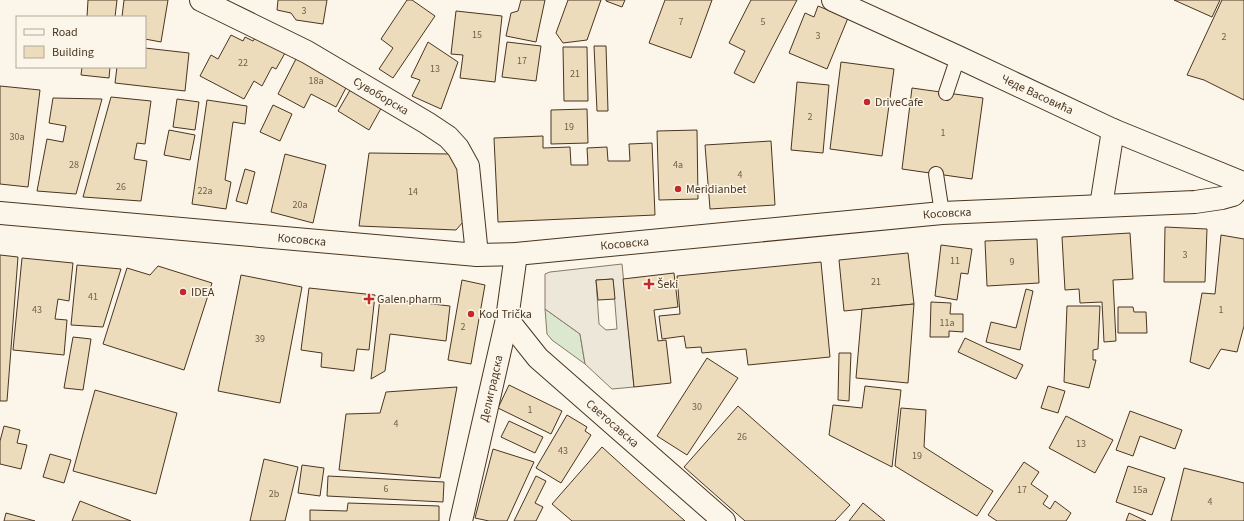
<svg xmlns="http://www.w3.org/2000/svg" width="1244" height="521" font-family="'Source Sans 3',sans-serif">
	<style>
		.green { fill: #dce7d0; stroke: #887966 }
		.parking { fill: #ede7d9; stroke: #887966; fill-rule: evenodd }
		.building { fill: #ecdcbc; stroke: #4a3520 }
		.lines { fill: none; stroke-linecap: round; stroke-linejoin: round }
		.service-casing { stroke: #4a3520; stroke-width: 16 }
		.minor-casing { stroke: #4a3520; stroke-width: 24 }
		.tertiary-casing { stroke: #4a3520; stroke-width: 24 }
		.secondary-casing { stroke: #4a3520; stroke-width: 24 }
		.service { stroke: #fbf6e9; stroke-width: 14 }
		.minor { stroke: #fbf6e9; stroke-width: 22 }
		.tertiary { stroke: #fbf6e9; stroke-width: 22 }
		.secondary { stroke: #fbf6e9; stroke-width: 22 }
		.poi-dot { fill: #c62828; stroke: #fbf6e9; stroke-width: 1.5 }
		.labels { text-anchor: middle; dominant-baseline: central; stroke-width: 3; stroke-linejoin: round; paint-order: stroke }
		.number-label { font-size: 10px; fill: #725f47 }
		.street-label { font-size: 12px; fill: #4a3520; stroke: #fbf6e9 }
		.poi-label { font-size: 12px; fill: #4a3520; stroke: #fbf6e9; text-anchor: start }
	</style>
	<rect width="100%" height="100%" fill="#fbf6e9"/>
	<polygon class="green" points="545,309 580,334 585,364 552,340 547,334"/>
	<path class="parking" d="M622,264L634,387L612,389L585,364L580,334L545,309V274L550,272ZM613,279L617,329L606,330L599,324L596,280Z"/>
	<g class="building">
		<polygon points="88,0 117,0 115,17 87,17"/>
		<polygon points="124,0 168,0 161,42 145,39 145,17 122,17"/>
		<polygon points="278,0 327,0 323,24 296,20 291,13 277,10"/>
		<polygon points="407,0 412,0 435,16 393,78 379,69 393,48 381,39"/>
		<polygon points="521,0 545,0 536,42 506,36 511,13 518,11"/>
		<polygon points="568,0 601,0 587,40 563,43 556,33"/>
		<polygon points="606,0 625,0 622,7 606,1"/>
		<polygon points="665,0 712,0 691,58 649,43"/>
		<polygon points="751,0 797,0 754,83 734,73 745,51 729,43"/>
		<polygon points="1174,0 1220,0 1212,17"/>
		<polygon points="1222,0 1244,0 1244,100 1204,80 1187,75"/>
		<polygon points="818,6 848,18 827,69 789,53 805,13 814,17"/>
		<polygon points="456,11 502,16 495,82 460,78 463,55 451,54"/>
		<polygon points="231,35 243,41 245,37 253,41 255,38 285,53 276,69 272,67 262,86 254,81 244,99 200,76 211,55 218,59"/>
		<polygon points="428,42 458,62 441,109 412,96 420,80 411,77"/>
		<polygon points="507,42 541,46 536,81 502,77"/>
		<polygon points="594,46 606,46 608,111 597,111"/>
		<polygon points="563,47 587,47 588,101 564,101"/>
		<polygon points="145,48 189,53 185,91 115,83 117,67 145,67"/>
		<polygon points="297,57 348,84 336,107 311,94 304,108 278,94"/>
		<polygon points="841,62 894,69 882,156 830,149"/>
		<polygon points="82,67 110,67 109,78 81,75"/>
		<polygon points="797,82 829,85 823,153 791,150"/>
		<polygon points="353,85 384,103 369,130 338,111"/>
		<polygon points="0,86 40,90 28,187 0,184"/>
		<polygon points="912,88 983,98 972,179 902,169"/>
		<polygon points="111,97 151,101 145,144 137,143 134,159 147,161 141,201 83,197"/>
		<polygon points="53,98 102,99 76,194 37,191 47,139 63,142 66,126 49,123"/>
		<polygon points="177,99 199,102 195,130 173,127"/>
		<polygon points="207,100 247,106 245,124 233,122 225,180 231,182 226,209 192,204"/>
		<polygon points="273,105 292,114 280,141 260,132"/>
		<polygon points="587,109 588,143 551,144 551,110"/>
		<polygon points="169,130 195,135 190,160 164,155"/>
		<polygon points="697,130 698,199 659,200 657,131"/>
		<polygon points="543,136 543,148 570,147 571,165 588,165 587,148 607,147 608,161 630,161 629,144 652,143 655,215 498,222 494,138"/>
		<polygon points="771,141 775,205 710,209 705,145"/>
		<polygon points="369,153 451,154 459,162 463,222 456,230 359,226"/>
		<polygon points="285,154 326,165 313,223 271,212"/>
		<polygon points="245,169 255,172 247,204 236,201"/>
		<polygon points="1165,227 1207,229 1205,282 1164,282"/>
		<polygon points="1130,233 1133,279 1113,280 1116,341 1104,342 1102,302 1080,303 1079,289 1065,290 1062,237"/>
		<polygon points="1221,235 1244,239 1244,326 1237,352 1221,349 1209,369 1190,362 1202,293 1215,294"/>
		<polygon points="1037,239 1039,283 987,286 985,241"/>
		<polygon points="941,245 972,249 968,274 961,273 957,300 935,296"/>
		<polygon points="908,253 914,304 844,311 839,260"/>
		<polygon points="0,255 18,257 7,401 0,401"/>
		<polygon points="22,258 73,263 69,301 58,299 55,319 67,320 64,355 13,350"/>
		<polygon points="821,262 830,357 748,365 746,349 702,353 701,347 686,348 684,336 662,339 659,316 680,314 677,276"/>
		<polygon points="77,265 121,269 103,327 71,325"/>
		<polygon points="158,266 212,283 184,370 103,344 127,268 150,275"/>
		<polygon points="674,273 678,307 654,310 658,341 666,340 671,383 634,387 623,279"/>
		<polygon points="241,275 302,287 280,403 218,391"/>
		<polygon points="613,279 615,299 598,300 596,280"/>
		<polygon points="462,280 485,285 471,364 448,360"/>
		<polygon points="309,288 375,295 369,350 357,349 354,371 321,367 322,353 301,350"/>
		<polygon points="1026,289 1033,291 1020,350 986,342 991,322 1016,328"/>
		<polygon points="380,298 450,306 446,341 390,334 385,371 371,379"/>
		<polygon points="931,302 951,303 950,314 963,314 963,332 949,331 949,337 930,337"/>
		<polygon points="914,304 908,383 856,378 862,309"/>
		<polygon points="1067,306 1100,306 1098,349 1093,350 1093,360 1096,360 1089,388 1064,382"/>
		<polygon points="1118,307 1133,307 1134,312 1146,312 1147,333 1118,333"/>
		<polygon points="73,337 91,339 83,390 64,388"/>
		<polygon points="965,338 1023,365 1016,379 958,352"/>
		<polygon points="839,353 851,353 849,401 838,400"/>
		<polygon points="707,358 738,378 687,455 657,436"/>
		<polygon points="509,385 562,411 551,434 498,408"/>
		<polygon points="865,386 901,390 892,467 829,435 833,405 862,408"/>
		<polygon points="1048,386 1065,391 1058,413 1041,408"/>
		<polygon points="457,387 440,478 339,470 346,414 380,413 386,392"/>
		<polygon points="95,390 177,413 156,494 73,471"/>
		<polygon points="738,406 850,505 835,521 745,521 684,467"/>
		<polygon points="901,408 926,410 924,447 993,491 977,516 895,466"/>
		<polygon points="1130,411 1182,430 1175,449 1140,436 1133,456 1116,450"/>
		<polygon points="567,415 587,427 585,431 591,435 561,483 536,468"/>
		<polygon points="1066,416 1113,440 1095,473 1049,448"/>
		<polygon points="509,421 543,437 535,453 501,437"/>
		<polygon points="4,426 20,430 17,443 27,445 21,469 0,464 0,441"/>
		<polygon points="602,447 634,476 685,521 572,521 552,504"/>
		<polygon points="493,449 534,462 507,521 489,521 475,518"/>
		<polygon points="50,454 71,460 64,483 43,477"/>
		<polygon points="264,459 298,467 285,521 250,521"/>
		<polygon points="1024,462 1039,472 1031,484 1048,496 1043,504 1050,509 1055,501 1071,513 1066,521 997,521 988,515"/>
		<polygon points="302,465 324,468 320,496 298,493"/>
		<polygon points="1128,466 1165,478 1152,515 1116,502"/>
		<polygon points="1184,468 1244,483 1244,521 1171,521"/>
		<polygon points="328,476 444,482 443,502 327,496"/>
		<polygon points="536,476 546,481 535,503 543,507 536,521 514,521"/>
		<polygon points="80,501 131,521 72,521"/>
		<polygon points="348,503 439,506 439,521 310,521 310,510 347,511"/>
		<polygon points="863,503 885,521 849,521"/>
		<polygon points="6,513 35,521 4,521"/>
		<polygon points="1129,513 1146,521 1126,521"/>
	</g>
	<g class="lines">
		<g class="service-casing">
			<g id="service">
				<polyline points="946,93 958,57"/>
				<polyline points="936,174 942,213"/>
			</g>
		</g>
		<g class="minor-casing">
			<g id="minor">
				<path id="s1" d="M201,0L307,52L427,123L448,137L458,148L468,166L477,255"/>
				<path id="s2" d="M507,319L538,358L724,521"/>
				<path id="s3" d="M461,521L507,319L516,254"/>
			</g>
		</g>
		<g class="tertiary-casing">
			<g id="tertiary">
				<path id="s4" d="M833,0L958,57L1113,130L1243,183"/>
			</g>
		</g>
		<g class="secondary-casing">
			<g id="secondary">
				<polyline points="1101,206 1113,130"/>
				<path id="s5" d="M0,213L477,255L516,254L942,213L1195,202L1222,198L1233,195L1244,183"/>
			</g>
		</g>
		<use href="#service" class="service"/>
		<use href="#minor" class="minor"/>
		<use href="#tertiary" class="tertiary"/>
		<use href="#secondary" class="secondary"/>
	</g>
	<g class="poi-dot">
		<circle cx="867" cy="102" r="4"/>
		<circle cx="678" cy="189" r="4"/>
		<path d="M647 278h4v4h4v4h-4v4h-4v-4h-4v-4h4z"/>
		<circle cx="183" cy="292" r="4"/>
		<path d="M367 293h4v4h4v4h-4v4h-4v-4h-4v-4h4z"/>
		<circle cx="471" cy="314" r="4"/>
	</g>
	<g class="labels">
		<g class="number-label">
			<text x="304" y="11">3</text>
			<text x="681" y="22">7</text>
			<text x="763" y="22">5</text>
			<text x="477" y="35">15</text>
			<text x="818" y="36">3</text>
			<text x="1224" y="37">2</text>
			<text x="522" y="61">17</text>
			<text x="243" y="63">22</text>
			<text x="435" y="69">13</text>
			<text x="575" y="74">21</text>
			<text x="316" y="81">18a</text>
			<text x="810" y="117">2</text>
			<text x="569" y="127">19</text>
			<text x="943" y="133">1</text>
			<text x="17" y="137">30a</text>
			<text x="74" y="165">28</text>
			<text x="678" y="165">4a</text>
			<text x="740" y="175">4</text>
			<text x="121" y="187">26</text>
			<text x="205" y="191">22a</text>
			<text x="413" y="192">14</text>
			<text x="300" y="205">20a</text>
			<text x="1185" y="255">3</text>
			<text x="955" y="261">11</text>
			<text x="1012" y="262">9</text>
			<text x="876" y="282">21</text>
			<text x="93" y="297">41</text>
			<text x="37" y="310">43</text>
			<text x="1221" y="310">1</text>
			<text x="947" y="323">11a</text>
			<text x="463" y="327">2</text>
			<text x="260" y="339">39</text>
			<text x="697" y="407">30</text>
			<text x="530" y="410">1</text>
			<text x="396" y="424">4</text>
			<text x="742" y="437">26</text>
			<text x="1081" y="444">13</text>
			<text x="563" y="451">43</text>
			<text x="917" y="456">19</text>
			<text x="386" y="489">6</text>
			<text x="1022" y="490">17</text>
			<text x="1140" y="490">15a</text>
			<text x="274" y="494">2b</text>
			<text x="1210" y="502">4</text>
		</g>
		<g class="street-label">
			<text stroke="none"><textPath href="#s4" startOffset="225">Чеде Васовића</textPath></text>
			<text stroke="none"><textPath href="#s1" startOffset="204">Сувоборска</textPath></text>
			<text stroke="none"><textPath href="#s5" startOffset="951">Косовска</textPath></text>
			<text stroke="none"><textPath href="#s5" startOffset="303">Косовска</textPath></text>
			<text stroke="none"><textPath href="#s5" startOffset="627">Косовска</textPath></text>
			<text stroke="none"><textPath href="#s3" startOffset="136">Делиградска</textPath></text>
			<text stroke="none"><textPath href="#s2" startOffset="149">Светосавска</textPath></text>
		</g>
		<g class="poi-label">
			<text x="875" y="102">DriveCafe</text>
			<text x="686" y="189">Meridianbet</text>
			<text x="657" y="284">Šeki</text>
			<text x="191" y="292">IDEA</text>
			<text x="377" y="299">Galen pharm</text>
			<text x="479" y="314">Kod Trička</text>
		</g>
	</g>
	<rect x="16" y="16" width="130" height="52" fill="#fbf6e9" stroke="#b4a999"/>
	<rect x="24" y="29" width="20" height="6" fill="#fbf6e9" stroke="#b4a999"/>
	<text x="52" y="36" font-size="12" fill="#4a3520">Road</text>
	<rect x="24" y="46" width="20" height="12" fill="#ecdcbc" stroke="#b4a999"/>
	<text x="52" y="56" font-size="12" fill="#4a3520">Building</text>
</svg>
